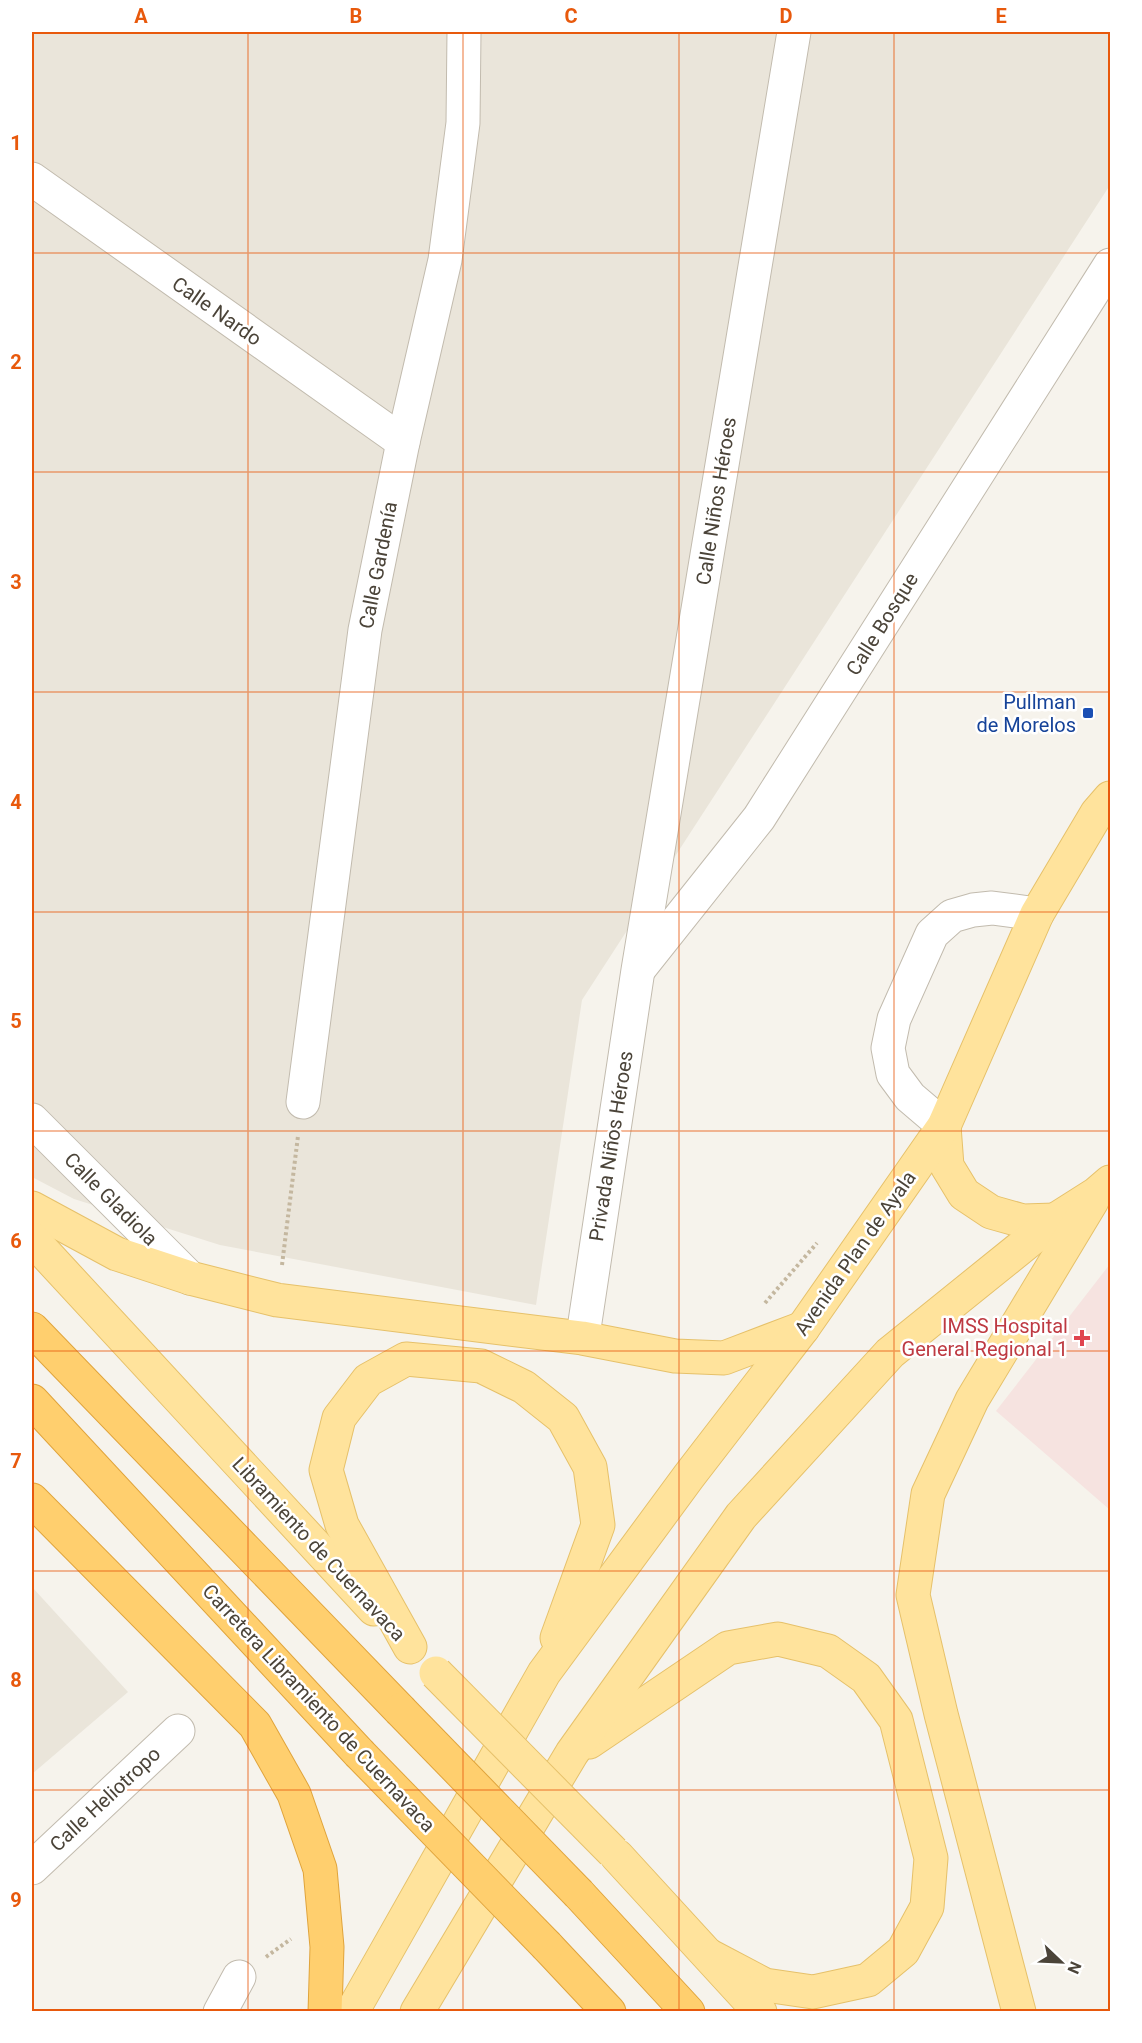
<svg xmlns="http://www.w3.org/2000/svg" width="1142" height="2043" font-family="Roboto,sans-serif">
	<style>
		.residential { fill: #eae5da }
		.medical { fill: #f6e3e0 }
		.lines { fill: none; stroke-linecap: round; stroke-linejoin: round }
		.minor-casing { stroke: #c2bbae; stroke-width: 35 }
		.major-casing { stroke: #e6c16a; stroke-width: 35 }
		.highway-casing { stroke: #e0a43c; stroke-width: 35 }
		.path { stroke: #c4b79f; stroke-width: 4; stroke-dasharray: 3 3; stroke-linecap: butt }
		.minor { stroke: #fff; stroke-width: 33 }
		.major { stroke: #ffe39c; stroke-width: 33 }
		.highway { stroke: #ffcf6e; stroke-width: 33 }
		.major-bridge-casing { stroke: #e6c16a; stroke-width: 35; stroke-linecap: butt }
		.highway-bridge-casing { stroke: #e0a43c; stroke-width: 35; stroke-linecap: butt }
		.major-bridge { stroke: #ffe39c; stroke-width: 33 }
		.highway-bridge { stroke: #ffcf6e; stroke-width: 33 }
		.grid { fill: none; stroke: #e8590c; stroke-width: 1.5; stroke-opacity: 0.55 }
		.transit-dot { fill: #1a4fb4; stroke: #fff; stroke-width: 2 }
		.health-dot { fill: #e0444e; stroke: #fff; stroke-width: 2 }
		.labels { text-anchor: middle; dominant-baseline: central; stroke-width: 5; stroke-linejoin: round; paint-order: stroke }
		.street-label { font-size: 20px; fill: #4b4439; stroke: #fff }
		.transit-label { font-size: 20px; fill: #164399; stroke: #fff; text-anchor: end }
		.health-label { font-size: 20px; fill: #be3a42; stroke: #fff; text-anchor: end }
		.neatline { fill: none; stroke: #e8590c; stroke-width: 2 }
		.grid-label { font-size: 20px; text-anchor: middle; font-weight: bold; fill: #e8590c }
	</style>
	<rect width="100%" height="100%" fill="#f6f3ec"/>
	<g class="residential">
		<polygon points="32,32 1110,32 1110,185 582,1000 536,1305 220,1245 74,1199 32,1177"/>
		<polygon points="32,1587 128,1692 32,1774"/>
	</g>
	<polygon class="medical" points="1110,1264 1110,1510 996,1411"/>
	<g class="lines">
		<g class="minor-casing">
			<g id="minor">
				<polyline points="32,179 403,442"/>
				<polyline points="639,969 759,818 1110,265"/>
				<polyline points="303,1102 365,630 403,442 445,260 463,123 464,32"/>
				<polyline points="32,1120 190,1278"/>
				<polyline points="944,1126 910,1097 893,1074 888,1048 894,1019 932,934 952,916 973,910 992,908 1037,914"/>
				<polyline points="585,1322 638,970 794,32"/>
				<polyline points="32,1868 178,1731"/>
				<polyline points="220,2012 239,1977"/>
			</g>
		</g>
		<g class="major-casing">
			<g id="major">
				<polyline points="944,1126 947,1166 964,1194 991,1212 1023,1221 1055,1220"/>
				<polyline points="32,1208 117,1254 190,1278 277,1300 582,1338 675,1356 724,1358 803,1328"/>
				<polyline points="32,1239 374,1609"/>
				<polyline points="410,1647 342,1525 326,1470 339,1418 368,1380 406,1359 481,1366 524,1387 563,1418 590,1467 598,1525 557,1638"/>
				<polyline points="589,1742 728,1648 778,1639 828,1651 866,1678 896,1720 931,1858 927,1907 903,1951 868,1980 813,1992 765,1985 710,1956"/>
				<polyline points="617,1856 760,2012"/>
				<polyline points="352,2012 544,1673 689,1476 803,1328 944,1126 1037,914 1097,813 1110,798"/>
				<polyline points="417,2012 572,1753 741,1516 890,1353 1055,1220 1096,1194 1110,1182"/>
				<polyline points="1019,2012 941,1714 913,1595 928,1494 972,1400 1092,1201"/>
			</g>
		</g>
		<g class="highway-casing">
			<g id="highway">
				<polyline points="32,1329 400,1710"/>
				<polyline points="32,1401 359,1753"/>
				<polyline points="32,1500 255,1725 294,1794 320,1869 327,1947 325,2012"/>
				<polyline points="579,1894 688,2012"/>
				<polyline points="547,1946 609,2012"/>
			</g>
		</g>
		<g class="path">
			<polyline points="282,1265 298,1136"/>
			<polyline points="765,1303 817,1243"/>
			<polyline points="266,1957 291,1939"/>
		</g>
		<use href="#minor" class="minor"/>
		<use href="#major" class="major"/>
		<use href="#highway" class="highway"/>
		<g class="major-bridge-casing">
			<polyline id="major-bridge" points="436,1673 613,1852"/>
		</g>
		<g class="highway-bridge-casing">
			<g id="highway-bridge">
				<polyline points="400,1710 579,1894"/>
				<polyline points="359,1753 547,1946"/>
			</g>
		</g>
		<use href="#major-bridge" class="major-bridge"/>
		<use href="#highway-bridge" class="highway-bridge"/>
	</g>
	<path class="grid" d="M248,32V2012M463,32V2012M679,32V2012M894,32V2012M32,253H1110M32,472H1110M32,692H1110M32,912H1110M32,1131H1110M32,1351H1110M32,1571H1110M32,1790H1110"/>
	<rect class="transit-dot" x="1082" y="707" width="12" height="12" rx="3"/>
	<path class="health-dot" d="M1079 1329h6v6h6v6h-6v6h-6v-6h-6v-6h6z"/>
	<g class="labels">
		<g class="street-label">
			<text transform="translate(217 311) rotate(35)">Calle Nardo</text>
			<text transform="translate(716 501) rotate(-81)">Calle Niños Héroes</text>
			<text transform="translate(378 565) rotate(-79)">Calle Gardenía</text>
			<text transform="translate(882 624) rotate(-58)">Calle Bosque</text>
			<text transform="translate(611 1146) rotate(-81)">Privada Niños Héroes</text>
			<text transform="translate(111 1199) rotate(45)">Calle Gladiola</text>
			<text transform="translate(855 1253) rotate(-55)">Avenida Plan de Ayala</text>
			<text transform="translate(319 1549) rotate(47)">Libramiento de Cuernavaca</text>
			<text transform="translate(319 1708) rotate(47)">Carretera Libramiento de Cuernavaca</text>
			<text transform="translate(105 1799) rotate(-43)">Calle Heliotropo</text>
		</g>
		<g class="transit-label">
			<text x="1076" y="702">Pullman<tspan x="1076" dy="23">de Morelos</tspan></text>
		</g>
		<g class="health-label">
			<text x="1068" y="1326">IMSS Hospital<tspan x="1068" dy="23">General Regional 1</tspan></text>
		</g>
	</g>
	<rect width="1142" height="2043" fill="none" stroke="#ffffff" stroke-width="66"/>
	<g transform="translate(1061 1962) rotate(113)" stroke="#ffffff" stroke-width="4.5" paint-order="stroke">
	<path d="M0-4.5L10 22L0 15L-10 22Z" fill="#4b4439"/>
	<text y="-9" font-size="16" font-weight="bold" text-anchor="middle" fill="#4b4439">N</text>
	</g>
	<rect x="33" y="33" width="1076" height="1977" class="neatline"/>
	<g class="grid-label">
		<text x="141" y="23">A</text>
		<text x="356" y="23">B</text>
		<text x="571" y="23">C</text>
		<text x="786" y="23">D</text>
		<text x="1001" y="23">E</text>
		<text x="16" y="150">1</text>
		<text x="16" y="369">2</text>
		<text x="16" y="589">3</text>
		<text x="16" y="809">4</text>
		<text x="16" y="1028">5</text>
		<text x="16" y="1248">6</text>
		<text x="16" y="1468">7</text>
		<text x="16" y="1687">8</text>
		<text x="16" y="1907">9</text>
	</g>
</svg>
